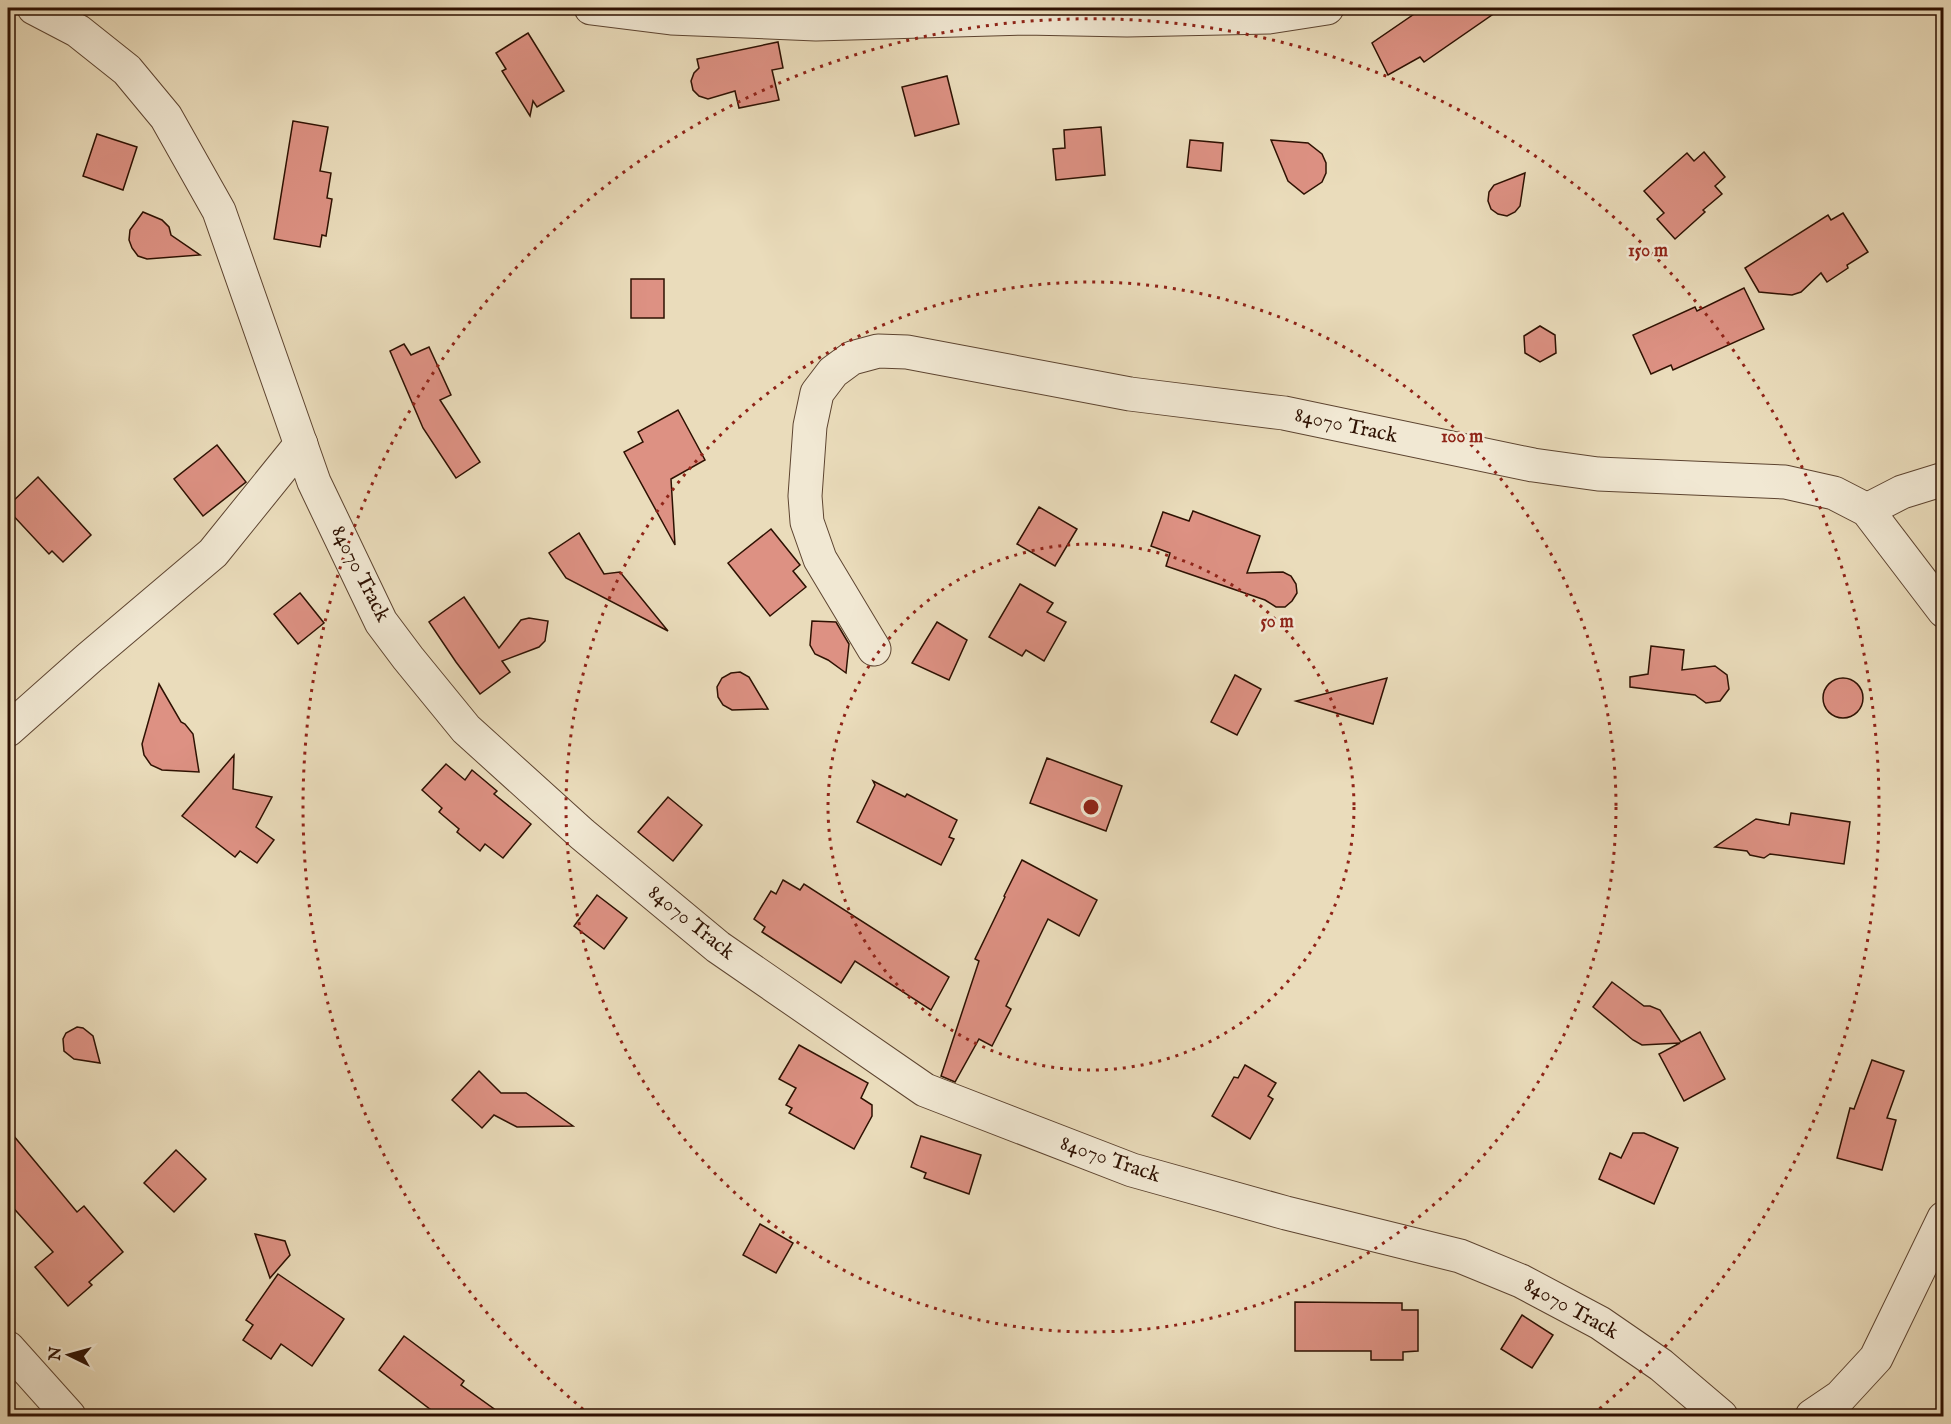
<svg xmlns="http://www.w3.org/2000/svg" width="1951" height="1424" font-family="'IM FELL English',serif">
	<style>
		.building { fill: #dd9183; stroke: #2e1102; stroke-width: 1.5 }
		.lines { fill: none; stroke-linecap: round; stroke-linejoin: round }
		.minor-casing { stroke: #5d4430; stroke-width: 35 }
		.minor { stroke: #f1e8d3; stroke-width: 33 }
		.ring { fill: none; stroke: #8f2418; stroke-width: 3; stroke-dasharray: 3 6 }
		.labels { text-anchor: middle; dominant-baseline: central; stroke-width: 5; stroke-linejoin: round; paint-order: stroke }
		.street-label { font-size: 21px; fill: #2e1102; stroke: #f1e8d3 }
		.centre { fill: #8f2418; stroke: #f1e8d3; stroke-width: 3 }
		.ring-label { font-size: 18px; text-anchor: middle; font-weight: bold; fill: #8f2418; stroke: #f1e8d3; stroke-width: 5; stroke-linejoin: round; paint-order: stroke }
	</style>
	<rect width="100%" height="100%" fill="#eadcbb"/>
	<filter id="stains"><feTurbulence type="fractalNoise" baseFrequency=".00333" numOctaves="4"/><feColorMatrix values="0 0 0 0 .2 0 0 0 0 .09 0 0 0 0 .02 0 0 0 .5 -.17"/></filter>
	<radialGradient id="worn" r=".72"><stop offset=".6" stop-color="#630" stop-opacity="0"/><stop offset="1" stop-color="#630" stop-opacity=".3"/></radialGradient>
	<g class="building">
		<polygon points="1423,8 1502,8 1424,62 1420,57 1388,75 1372,43"/>
		<polygon points="528,33 564,91 537,107 533,101 530,116 502,71 506,69 496,53"/>
		<polygon points="778,42 783,68 772,70 779,100 739,108 735,91 708,99 699,96 693,90 691,81 694,73 699,68 697,59"/>
		<polygon points="947,76 959,124 915,136 902,87"/>
		<polygon points="293,121 328,127 320,171 331,173 327,198 332,199 326,236 322,235 320,247 274,239"/>
		<polygon points="1101,127 1105,175 1056,180 1053,149 1065,148 1064,130"/>
		<polygon points="97,134 137,147 123,190 83,176"/>
		<polygon points="1190,140 1223,143 1221,171 1187,167"/>
		<polygon points="1271,140 1308,143 1322,154 1326,163 1326,173 1322,182 1304,194 1288,181"/>
		<polygon points="1704,152 1725,177 1715,186 1722,194 1703,210 1705,212 1675,239 1657,219 1664,213 1644,191 1687,153 1694,161"/>
		<polygon points="1525,173 1520,206 1515,212 1507,216 1498,214 1491,209 1488,201 1489,192 1494,185"/>
		<polygon points="143,212 162,220 169,227 171,235 200,255 147,259 138,256 132,248 129,240 130,230"/>
		<polygon points="1843,213 1868,252 1847,265 1848,268 1827,282 1821,273 1801,292 1792,295 1759,292 1745,268 1828,215 1831,220"/>
		<rect x="631" y="279" width="33" height="39"/>
		<polygon points="1744,288 1764,329 1673,370 1671,365 1651,374 1633,335 1695,307 1697,311"/>
		<polygon points="1540,326 1555,335 1556,353 1540,362 1525,353 1524,336"/>
		<polygon points="404,344 411,355 429,347 451,395 440,400 480,462 456,478 423,428 390,351"/>
		<polygon points="678,410 705,460 671,479 675,545 624,452 643,442 638,432"/>
		<polygon points="217,445 246,482 203,516 174,479"/>
		<polygon points="38,477 91,535 63,562 52,551 49,554 8,510 8,506"/>
		<polygon points="1039,507 1077,529 1055,566 1017,544"/>
		<polygon points="1193,511 1260,536 1247,573 1283,572 1291,576 1296,584 1297,593 1292,601 1285,607 1276,607 1265,600 1166,566 1170,553 1151,546 1163,512 1189,521"/>
		<polygon points="771,529 800,565 793,571 806,587 770,616 728,563"/>
		<polygon points="579,533 604,574 620,572 668,631 566,578 549,553"/>
		<polygon points="1020,584 1053,603 1047,612 1066,622 1044,661 1026,650 1022,656 989,637"/>
		<polygon points="300,593 324,623 298,644 274,614"/>
		<polygon points="464,597 499,648 521,620 529,618 548,621 545,641 539,647 502,661 510,672 480,694 456,662 429,622"/>
		<polygon points="812,621 836,622 849,644 846,673 828,660 815,654 810,645"/>
		<polygon points="937,622 967,640 949,680 912,663"/>
		<polygon points="1651,646 1684,650 1682,670 1715,666 1727,675 1729,689 1720,701 1706,703 1695,695 1630,687 1630,677 1648,674"/>
		<polygon points="740,672 749,677 768,709 732,710 723,705 718,697 717,687 722,678 731,673"/>
		<polygon points="1235,675 1261,689 1237,735 1211,722"/>
		<polygon points="1387,678 1373,724 1296,701"/>
		<circle cx="1843" cy="698" r="20"/>
		<polygon points="159,684 181,722 185,724 193,734 199,772 162,770 151,765 144,755 142,744"/>
		<polygon points="234,755 233,789 272,797 256,827 274,840 257,863 240,851 235,857 182,816"/>
		<polygon points="1047,758 1122,786 1106,831 1030,803"/>
		<polygon points="446,764 465,780 472,770 497,791 494,794 531,824 503,858 485,844 480,851 457,832 459,829 439,812 442,808 422,790"/>
		<polygon points="873,781 905,797 907,794 957,820 949,837 954,839 941,865 857,822 875,785"/>
		<polygon points="668,797 702,825 673,861 638,832"/>
		<polygon points="1791,813 1850,822 1844,864 1770,854 1764,858 1750,855 1747,851 1715,847 1756,819 1789,825"/>
		<polygon points="1022,860 1097,900 1079,936 1048,919 1006,1006 1011,1009 992,1046 979,1039 955,1082 941,1076 979,961 975,959 1005,897 1004,896"/>
		<polygon points="783,880 800,890 804,884 949,977 931,1010 855,961 841,983 762,932 765,927 754,919 771,891 776,894"/>
		<polygon points="597,895 627,918 604,949 574,926"/>
		<polygon points="1612,982 1644,1006 1650,1006 1660,1010 1681,1042 1700,1032 1725,1079 1684,1101 1659,1054 1680,1043 1642,1045 1633,1040 1593,1007"/>
		<polygon points="77,1027 83,1028 93,1036 100,1063 74,1059 64,1051 63,1039 66,1033"/>
		<polygon points="799,1045 868,1083 861,1098 872,1105 872,1116 854,1149 789,1113 792,1108 786,1105 796,1088 779,1079"/>
		<polygon points="1872,1060 1904,1071 1887,1118 1896,1120 1882,1170 1837,1158 1850,1108 1854,1109"/>
		<polygon points="1245,1065 1276,1083 1268,1096 1273,1099 1250,1139 1212,1116 1234,1077 1238,1078"/>
		<polygon points="479,1071 501,1093 526,1093 573,1126 517,1127 494,1115 482,1128 452,1100"/>
		<polygon points="8,1129 77,1212 84,1206 123,1252 89,1282 92,1285 68,1306 35,1267 53,1252 8,1202"/>
		<polygon points="1633,1133 1644,1133 1678,1148 1654,1204 1599,1179 1610,1153 1621,1158"/>
		<polygon points="921,1136 981,1155 969,1194 924,1178 926,1173 911,1167"/>
		<polygon points="176,1150 206,1179 174,1212 144,1183"/>
		<polygon points="760,1224 793,1243 776,1273 743,1255"/>
		<polygon points="255,1234 285,1241 290,1255 270,1278"/>
		<polygon points="278,1274 344,1319 312,1366 281,1344 271,1359 243,1340 253,1325 246,1320"/>
		<polygon points="1295,1302 1402,1303 1402,1310 1418,1310 1418,1351 1403,1352 1403,1360 1371,1360 1371,1351 1295,1351"/>
		<polygon points="1522,1315 1553,1335 1532,1368 1501,1349"/>
		<polygon points="404,1336 464,1381 461,1385 504,1416 439,1416 379,1370"/>
	</g>
	<g class="lines">
		<g class="minor-casing">
			<g id="minor">
				<polyline points="34,8 78,31 127,70 166,117 219,211 314,482 381,622 408,658 466,729 582,834 718,947 925,1090 1132,1170 1286,1213 1460,1256 1521,1281 1600,1323 1661,1365 1721,1416"/>
				<polyline points="591,8 671,18 816,24 1024,18 1127,20 1269,17 1327,8"/>
				<polyline points="1867,510 1902,492 1944,479"/>
				<polyline points="874,649 820,559 807,522 805,496 810,426 817,393 833,372 852,358 878,351 907,352 1130,394 1284,413 1533,465 1598,474 1785,482 1834,493 1867,510 1944,611"/>
				<polyline points="8,730 89,658 213,553 301,444"/>
				<polyline points="8,1348 69,1416"/>
				<polyline points="1812,1416 1840,1397 1876,1358 1944,1218"/>
			</g>
		</g>
		<use href="#minor" class="minor"/>
	</g>
	<g class="ring">
		<circle cx="1091" cy="807" r="263"/>
		<circle cx="1091" cy="807" r="525"/>
		<path d="M590 1415A788 788 0 1 1 1592 1415"/>
	</g>
	<g class="labels">
		<g class="street-label">
			<text transform="translate(1346 426) rotate(12)">84070 Track</text>
			<text transform="translate(360 574) rotate(63)">84070 Track</text>
			<text transform="translate(691 923) rotate(39)">84070 Track</text>
			<text transform="translate(1110 1160) rotate(19)">84070 Track</text>
			<text transform="translate(1571 1309) rotate(29)">84070 Track</text>
		</g>
	</g>
	<circle cx="1091" cy="807" r="9" class="centre"/>
	<g class="ring-label">
		<text x="1648" y="256">150 m</text>
		<text x="1462" y="442">100 m</text>
		<text x="1277" y="627">50 m</text>
	</g>
	<rect width="1951" height="1424" fill="none" stroke="#eadcbb" stroke-width="30"/>
	<rect x="9" y="9" width="1933" height="1406" fill="none" stroke="#2e1102" stroke-width="3"/>
	<rect x="15" y="15" width="1921" height="1394" fill="none" stroke="#2e1102" stroke-width="1.5"/>
	<g transform="translate(69 1355) rotate(275)" stroke="#f1e8d3" stroke-width="4.5" paint-order="stroke">
	<path d="M0-4.5L10 22L0 15L-10 22Z" fill="#2e1102"/>
	<text y="-9" font-size="16" font-weight="bold" text-anchor="middle" fill="#2e1102">N</text>
	</g>
	<rect width="100%" height="100%" filter="url(#stains)"/>
	<rect width="100%" height="100%" fill="url(#worn)"/>
</svg>
